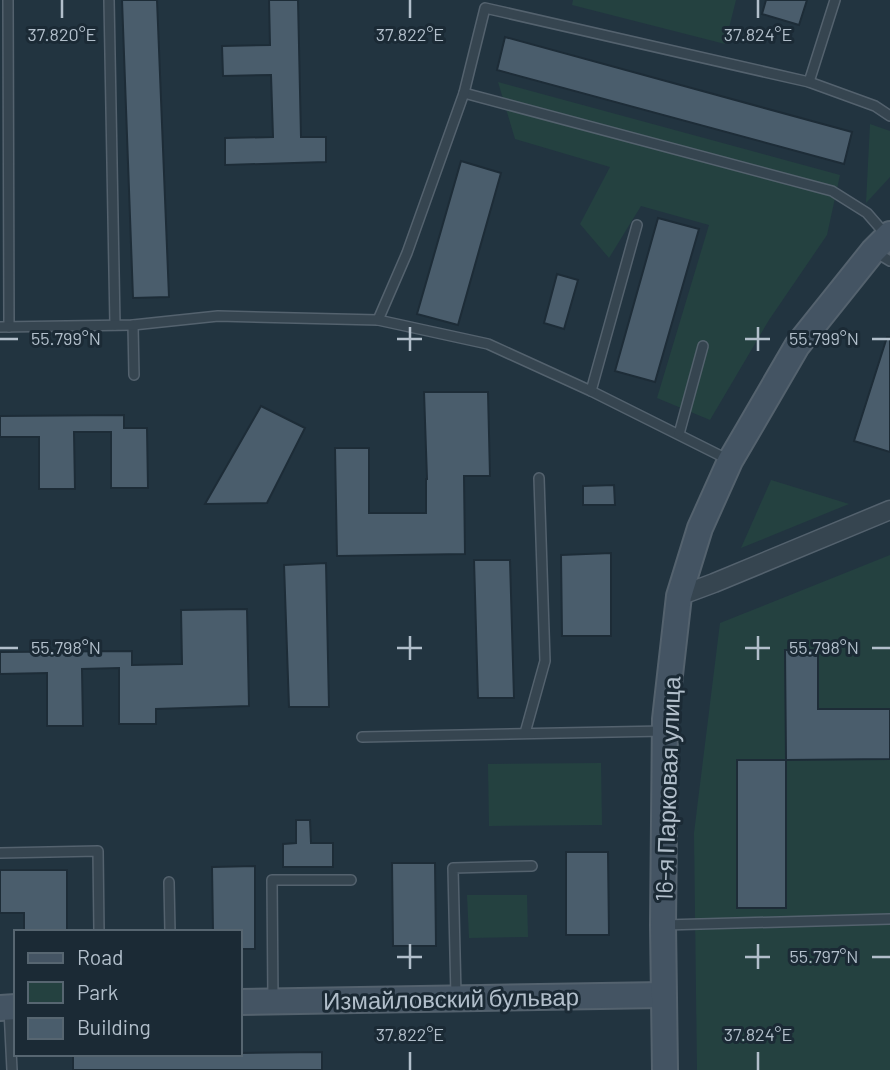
<svg xmlns="http://www.w3.org/2000/svg" width="890" height="1070" font-family="Barlow,sans-serif">
	<style>
		.green { fill: #244140 }
		.building { fill: #4a5d6c; stroke: #1d2c37; stroke-width: 2 }
		.lines { fill: none; stroke-linecap: round; stroke-linejoin: round }
		.lane-casing { stroke: #54626e; stroke-width: 12 }
		.street-casing { stroke: #54626e; stroke-width: 21 }
		.secondary-casing { stroke: #54626e; stroke-width: 28 }
		.lane { stroke: #364550; stroke-width: 9 }
		.street { stroke: #364550; stroke-width: 18 }
		.secondary { stroke: #445463; stroke-width: 24 }
		.ticks { fill: none; stroke: #b2bfcb; stroke-width: 2.5 }
		.labels { text-anchor: middle; dominant-baseline: central; stroke-width: 6; stroke-linejoin: round; paint-order: stroke }
		.street-label { font-size: 24px; fill: #b2bfcb; stroke: #1b2a35 }
		.ticks-label { font-size: 18px; text-anchor: middle; fill: #b2bfcb; stroke: #1b2a35; stroke-width: 6; stroke-linejoin: round; paint-order: stroke }
	</style>
	<rect width="100%" height="100%" fill="#223440"/>
	<g class="green">
		<polygon points="573,0 736,0 725,44 572,5"/>
		<polygon points="498,82 840,175 827,235 769,320 710,420 657,398 709,225 641,206 609,258 580,224 610,167 515,139"/>
		<polygon points="870,124 890,131 890,177 866,203"/>
		<polygon points="771,480 849,504 741,548"/>
		<polygon points="890,555 890,1070 697,1070 694,833 720,623"/>
		<polygon points="601,763 602,825 489,826 488,764"/>
		<polygon points="467,895 527,895 528,937 469,938"/>
	</g>
	<g class="building">
		<polygon points="122,0 157,0 169,297 133,298"/>
		<polygon points="269,0 298,0 301,137 326,137 326,162 225,165 225,138 273,137 271,75 223,76 222,46 270,45"/>
		<polygon points="766,0 807,0 799,25 762,14"/>
		<polygon points="505,37 852,132 844,164 497,70"/>
		<polygon points="461,161 501,173 458,325 417,314"/>
		<polygon points="658,218 699,229 655,382 615,371"/>
		<polygon points="557,274 578,280 564,329 544,323"/>
		<polygon points="887,337 890,337 890,452 854,441"/>
		<polygon points="424,392 488,392 490,476 464,476 465,554 337,556 335,448 369,448 369,513 426,513 426,479 427,479"/>
		<polygon points="261,406 305,428 267,503 205,504"/>
		<polygon points="124,415 124,428 147,428 148,488 111,488 111,432 74,432 75,489 39,489 39,437 0,437 0,416"/>
		<polygon points="614,485 615,505 583,505 583,486"/>
		<polygon points="611,553 611,636 562,636 561,555"/>
		<polygon points="474,560 510,560 514,698 478,698"/>
		<polygon points="326,563 329,707 289,707 284,565"/>
		<polygon points="247,609 249,706 156,709 156,724 119,724 119,668 82,669 83,726 47,726 47,673 0,674 0,652 132,651 132,665 182,664 181,610"/>
		<polygon points="785,650 818,650 818,709 890,709 890,759 786,760"/>
		<rect x="737" y="760" width="49" height="148"/>
		<polygon points="296,820 310,820 311,843 333,843 333,867 283,867 283,844 296,843"/>
		<polygon points="566,852 608,852 609,935 566,935"/>
		<polygon points="392,863 435,863 436,946 393,946"/>
		<polygon points="255,866 255,949 240,949 240,932 213,932 212,867"/>
		<polygon points="0,870 67,870 67,932 24,932 24,913 0,913"/>
		<polygon points="322,1052 322,1070 73,1070 73,1054 240,1054 240,1053"/>
	</g>
	<g class="lines">
		<g class="lane-casing">
			<g id="lane">
				<polyline points="8,0 9,327"/>
				<polyline points="109,0 115,325"/>
				<polyline points="809,82 835,0"/>
				<polyline points="464,93 832,191 867,213 887,236"/>
				<polyline points="875,252 890,261"/>
				<polyline points="378,320 407,253 464,93 485,8 809,82 875,106 890,116"/>
				<polyline points="133,325 134,375"/>
				<polyline points="0,327 133,325 218,316 378,320 488,344 591,391 729,460"/>
				<polyline points="591,391 637,225"/>
				<polyline points="679,434 703,346"/>
				<polyline points="525,733 545,661 539,478"/>
				<polyline points="362,737 665,731"/>
				<polyline points="0,853 98,851 99,932"/>
				<polyline points="169,882 170,932"/>
				<polyline points="664,925 890,919"/>
				<polyline points="456,996 453,868 532,866"/>
				<polyline points="273,1000 272,880 351,880"/>
				<polyline points="9,1009 12,1070"/>
			</g>
		</g>
		<g class="street-casing">
			<polyline id="street" points="679,596 714,583 890,510"/>
		</g>
		<g class="secondary-casing">
			<g id="secondary">
				<polyline points="240,1002 663,995"/>
				<polyline points="0,1008 16,1007"/>
				<polyline points="665,1070 663,925 665,719 679,596 700,528 730,461 747,432 797,346 873,251 890,234"/>
			</g>
		</g>
		<use href="#lane" class="lane"/>
		<use href="#street" class="street"/>
		<use href="#secondary" class="secondary"/>
	</g>
	<path class="ticks" d="M62,0V18M410,0V18M758,0V18M410,327V351M758,327V351M0,339H18M397,339H422M745,339H770M872,339H890M410,636V660M758,636V660M0,648H18M397,648H422M745,648H770M872,648H890M410,944V969M758,944V969M397,957H422M745,957H770M872,957H890M410,1052V1070M758,1052V1070"/>
	<g class="labels">
		<g class="street-label">
			<text transform="translate(667 789) rotate(-88)">16-я Парковая улица</text>
			<text transform="translate(451 998) rotate(-1)">Измайловский бульвар</text>
		</g>
	</g>
	<g class="ticks-label">
		<text x="62" y="41">37.820°E</text>
		<text x="410" y="41">37.822°E</text>
		<text x="758" y="41">37.824°E</text>
		<text x="66" y="345">55.799°N</text>
		<text x="824" y="345">55.799°N</text>
		<text x="66" y="654">55.798°N</text>
		<text x="824" y="654">55.798°N</text>
		<text x="824" y="963">55.797°N</text>
		<text x="410" y="1041">37.822°E</text>
		<text x="758" y="1041">37.824°E</text>
	</g>
	<rect x="14" y="930" width="228" height="126" fill="#1b2a35" stroke="#576671" stroke-width="2"/>
	<rect x="28" y="953" width="35" height="10" fill="#445463" stroke="#576671" stroke-width="2"/>
	<text x="77" y="965" font-size="21" fill="#b2bfcb">Road</text>
	<rect x="28" y="982" width="35" height="21" fill="#244140" stroke="#576671" stroke-width="2"/>
	<text x="77" y="1000" font-size="21" fill="#b2bfcb">Park</text>
	<rect x="28" y="1018" width="35" height="21" fill="#4a5d6c" stroke="#576671" stroke-width="2"/>
	<text x="77" y="1035" font-size="21" fill="#b2bfcb">Building</text>
</svg>
